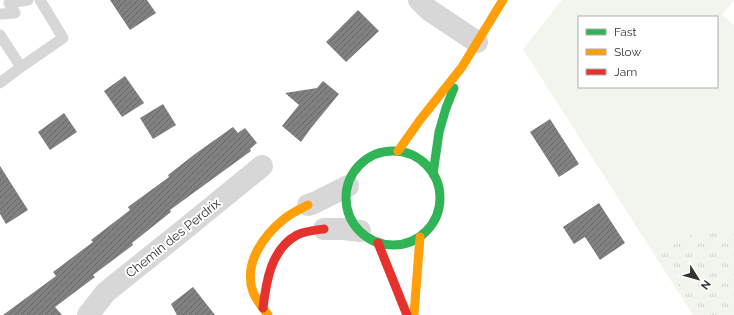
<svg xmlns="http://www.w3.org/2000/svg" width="734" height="315" font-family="Raleway,sans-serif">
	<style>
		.grass { fill: #f1f5ed; fill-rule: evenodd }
		.park { fill: url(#park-tufts) }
		.building { fill: url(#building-hatch) }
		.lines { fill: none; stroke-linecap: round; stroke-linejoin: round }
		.lane { stroke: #d7d7d7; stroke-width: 11 }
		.street { stroke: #d7d7d7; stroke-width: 22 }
		.fast { stroke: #30b455; stroke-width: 9 }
		.slow { stroke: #ff9f0a; stroke-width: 9 }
		.jam { stroke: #e5322d; stroke-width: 9 }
		.labels { text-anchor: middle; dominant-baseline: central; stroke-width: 4; stroke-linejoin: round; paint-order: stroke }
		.street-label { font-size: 13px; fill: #333; stroke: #fff }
	</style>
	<defs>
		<pattern id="park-tufts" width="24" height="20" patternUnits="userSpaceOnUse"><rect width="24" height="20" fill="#f1f5ed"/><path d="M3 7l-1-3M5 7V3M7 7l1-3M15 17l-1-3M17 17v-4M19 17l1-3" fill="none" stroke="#cfd2cc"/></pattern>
		<pattern id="building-hatch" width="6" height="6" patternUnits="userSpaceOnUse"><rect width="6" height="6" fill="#818181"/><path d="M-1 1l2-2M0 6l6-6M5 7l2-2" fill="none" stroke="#6a6a6a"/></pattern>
	</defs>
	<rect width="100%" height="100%" fill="#fff"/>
	<path class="grass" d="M562,0H734L722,15L734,25V315H693L523,49ZM579,17H717V87H579Z"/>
	<polygon class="park" points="707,227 734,233 734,311 726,315 697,315 658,253"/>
	<g class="building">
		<polygon points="110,0 147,0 156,13 130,30"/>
		<polygon points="358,10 379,31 346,62 326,42"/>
		<polygon points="125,76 144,103 122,117 104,91"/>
		<polygon points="323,81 339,94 311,128 301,142 282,126 299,105 285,93 317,88"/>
		<polygon points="163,104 176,125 153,139 140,118"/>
		<polygon points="64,113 77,132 50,150 38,132"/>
		<polygon points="550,119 579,164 559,177 530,132"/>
		<polygon points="233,127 238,133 245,128 257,143 250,149 251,151 170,210 171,212 132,243 133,245 93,275 95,277 55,307 62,315 3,315 56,276 53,272 93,242 91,240 130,210 128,207 169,177 168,175 195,154"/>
		<polygon points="0,166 28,210 6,224 0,214"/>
		<polygon points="599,203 625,243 600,260 585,237 574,244 563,227"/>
		<polygon points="193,287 215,315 177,315 171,304"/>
	</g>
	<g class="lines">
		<g class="lane">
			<polyline points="0,14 15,13 9,3 28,0"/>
			<polyline points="0,35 21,67 63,38 40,0"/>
			<polyline points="0,83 21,67"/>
		</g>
		<g class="street">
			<polyline points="419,0 429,10 477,42"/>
			<polyline points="308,205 314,203 348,186"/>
			<polyline points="324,229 343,229 360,231"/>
			<polyline points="88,315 106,292 186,228 262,166"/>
		</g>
		<g class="fast">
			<circle cx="393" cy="198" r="47"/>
			<polyline points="433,174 439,132 446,108 454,88"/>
		</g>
		<g class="slow">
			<polyline points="398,151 420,120 462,67 503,0"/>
			<path d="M268,315C263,308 256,300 253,292C243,264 263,236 284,219C291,213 300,209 308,205"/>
			<polyline points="414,315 420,237"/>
		</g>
		<g class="jam">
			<polyline points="378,243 407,315"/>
			<path d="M263,308C266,282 271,249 297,235C305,231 315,230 324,229"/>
		</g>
	</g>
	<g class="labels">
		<g class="street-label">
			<text transform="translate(173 238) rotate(-39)">Chemin des Perdrix</text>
		</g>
	</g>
	<rect x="578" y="16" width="140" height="72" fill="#ffffff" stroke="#adadad"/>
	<rect x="586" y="29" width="20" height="6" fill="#30b455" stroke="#adadad"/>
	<text x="614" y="36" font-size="12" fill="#333333">Fast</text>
	<rect x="586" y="49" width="20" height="6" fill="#ff9f0a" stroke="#adadad"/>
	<text x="614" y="56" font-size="12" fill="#333333">Slow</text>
	<rect x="586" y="69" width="20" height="6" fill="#e5322d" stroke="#adadad"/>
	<text x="614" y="76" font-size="12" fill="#333333">Jam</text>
	<g transform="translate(698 279) rotate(127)" stroke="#ffffff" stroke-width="3" paint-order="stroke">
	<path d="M0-3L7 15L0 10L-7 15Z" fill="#333333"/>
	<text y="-6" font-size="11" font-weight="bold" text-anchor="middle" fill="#333333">N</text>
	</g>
</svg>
